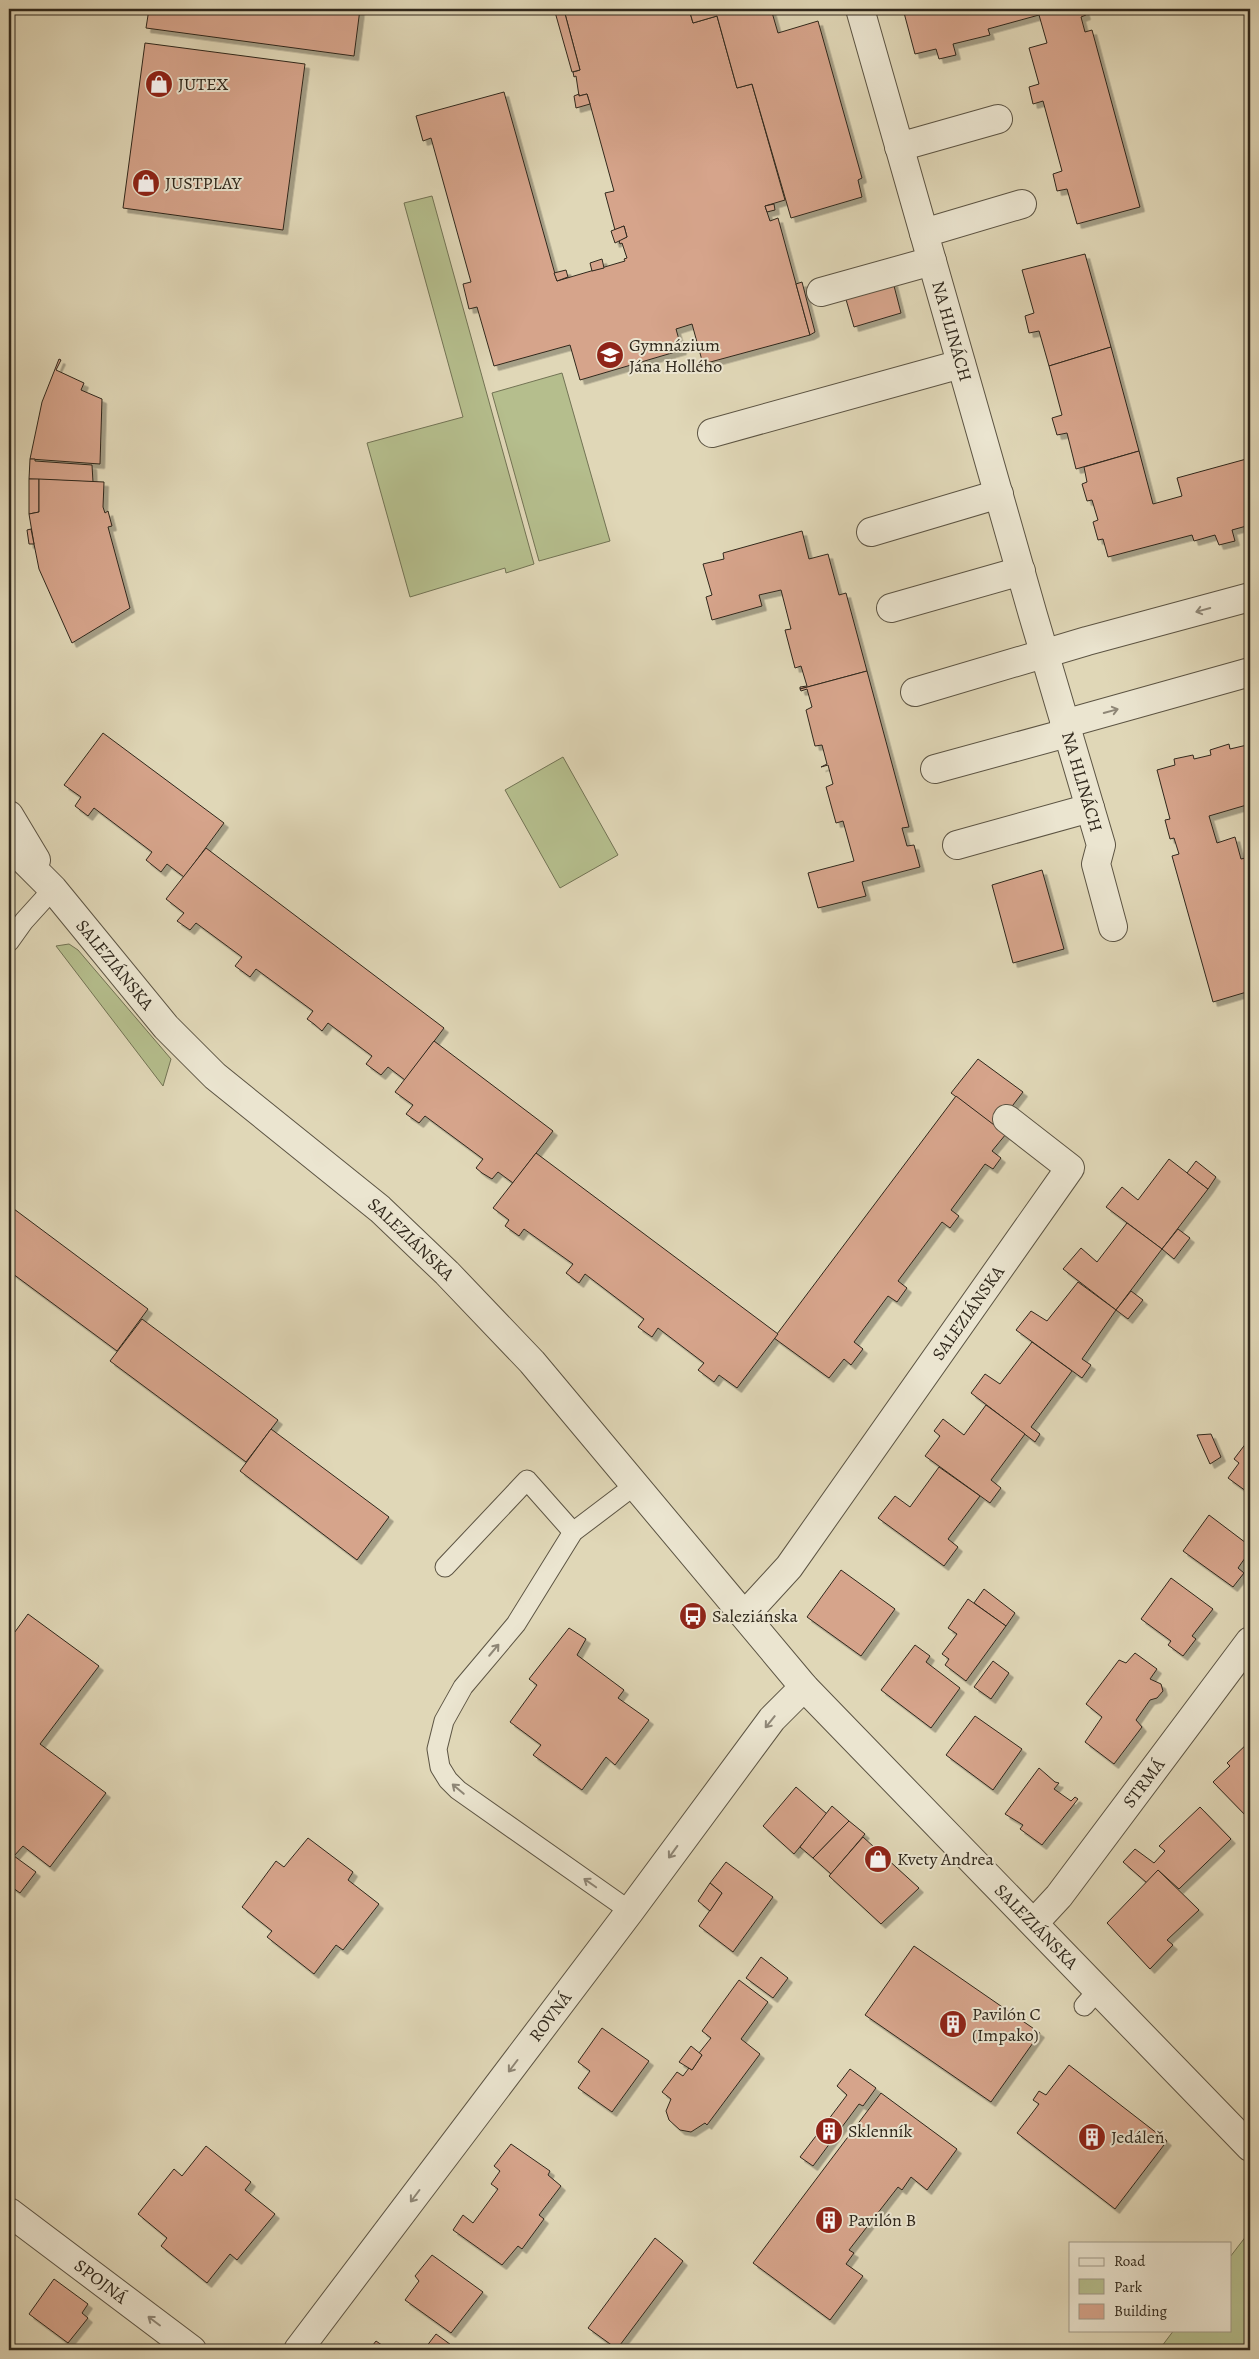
<svg xmlns="http://www.w3.org/2000/svg" width="1259" height="2359" font-family="Alegreya,serif">
	<style>
		.green { fill: #b5be8d; stroke: #727354 }
		.building { fill: #d6a48b; stroke: #30281c; filter: url(#shadow) }
		.lines { fill: none; stroke-linecap: round; stroke-linejoin: round }
		.service-casing { stroke: #5c5443; stroke-width: 21 }
		.minor-casing { stroke: #5c5443; stroke-width: 30 }
		.service { stroke: #ebe5d0; stroke-width: 19 }
		.minor { stroke: #ebe5d0; stroke-width: 28 }
		.oneway { stroke: #8e8676 }
		.labels { text-anchor: middle; dominant-baseline: central; stroke-width: 4; stroke-linejoin: round; paint-order: stroke }
		.poi-label { font-size: 18px; fill: #30281c; stroke: #ebe5d0; text-anchor: start }
		.street-label { font-size: 18px; fill: #30281c; stroke: #ebe5d0 }
	</style>
	<defs>
		<filter id="shadow"><feDropShadow dx="4.5" dy="4.5" stdDeviation="0" flood-color="#0004"/></filter>
	</defs>
	<rect width="100%" height="100%" fill="#e0d7b7"/>
	<filter id="stains"><feTurbulence type="fractalNoise" baseFrequency=".004" numOctaves="4"/><feColorMatrix values="0 0 0 0 .2 0 0 0 0 .09 0 0 0 0 .02 0 0 0 .5 -.17"/></filter>
	<radialGradient id="worn" r=".72"><stop offset=".6" stop-color="#630" stop-opacity="0"/><stop offset="1" stop-color="#630" stop-opacity=".3"/></radialGradient>
	<g class="green">
		<polygon points="432,196 534,564 506,573 505,568 410,597 367,443 463,417 404,203"/>
		<polygon points="562,373 610,541 539,561 492,393"/>
		<polygon points="563,757 618,855 560,888 505,790"/>
		<polygon points="69,944 78,950 171,1059 163,1086 56,946"/>
		<polygon points="1250,2231 1250,2331 1247,2350 1159,2350 1174,2330 1230,2330 1230,2257"/>
	</g>
	<g class="building">
		<polygon points="149,9 360,9 354,56 146,28"/>
		<polygon points="567,9 689,9 693,23 717,16 737,88 752,84 785,200 765,206 770,221 778,218 810,335 703,364 692,324 676,329 682,350 580,380 570,345 494,366 477,307 469,309 463,284 471,282 431,138 423,141 416,116 504,92 557,281 625,261 624,259 627,258 622,243 620,244 619,240 627,237 624,226 615,230 605,193 614,191 590,104 587,94 579,96 576,76 574,77 573,72 580,70 564,10"/>
		<polygon points="689,9 771,9 778,33 818,21 862,178 858,180 862,197 791,218 752,84 737,88 717,16 693,23"/>
		<polygon points="903,9 1084,9 1086,15 1081,17 1085,32 1092,30 1140,207 1077,224 1067,189 1057,191 1053,174 1062,171 1043,101 1033,104 1029,87 1039,84 1029,48 1047,43 1039,15 988,29 990,35 953,44 956,55 939,59 936,49 915,54"/>
		<polygon points="564,10 580,70 572,72 555,12"/>
		<polygon points="145,43 305,64 283,230 123,208"/>
		<polygon points="579,94 579,96 587,94 590,104 576,108 574,96"/>
		<polygon points="774,204 775,210 767,212 765,206"/>
		<polygon points="624,226 627,237 615,243 611,231"/>
		<polygon points="1085,254 1111,347 1049,366 1039,331 1029,333 1025,316 1034,313 1022,270"/>
		<polygon points="602,259 604,268 592,271 590,263"/>
		<polygon points="566,270 568,277 557,281 554,273"/>
		<polygon points="802,282 815,332 810,335 796,284"/>
		<polygon points="893,282 901,313 854,327 845,296"/>
		<polygon points="1111,347 1139,451 1076,469 1067,433 1057,435 1052,418 1062,415 1049,366"/>
		<polygon points="59,359 61,360 56,370 84,383 81,390 102,399 100,464 30,459 42,402"/>
		<polygon points="1139,451 1153,504 1182,496 1177,478 1250,458 1250,525 1232,530 1235,541 1219,545 1215,535 1194,541 1192,535 1108,557 1103,539 1098,540 1093,522 1098,520 1092,500 1087,501 1082,484 1087,482 1084,467"/>
		<polygon points="30,459 35,459 35,461 92,465 93,482 29,479"/>
		<polygon points="29,479 39,479 39,512 29,514"/>
		<polygon points="39,479 104,482 103,507 105,513 108,511 112,526 108,527 130,608 72,643 39,569 34,544 29,514 39,512"/>
		<polygon points="31,529 34,544 29,544 27,530"/>
		<polygon points="802,531 809,559 828,554 839,595 846,593 867,671 800,689 800,687 807,686 801,666 795,668 785,630 791,629 781,590 759,595 762,606 712,620 706,597 712,595 703,564 724,559 723,553"/>
		<polygon points="867,671 909,827 902,828 907,846 914,845 920,867 862,882 866,896 818,908 808,873 854,861 843,821 836,823 826,787 833,784 828,765 821,767 827,764 822,745 815,746 806,710 812,707 807,689 801,691 800,689"/>
		<polygon points="103,733 224,823 184,877 167,864 161,872 146,860 152,852 94,808 88,816 75,806 81,797 64,785"/>
		<polygon points="1250,737 1250,758 1245,738"/>
		<polygon points="1229,744 1230,749 1247,745 1250,758 1250,804 1209,816 1217,843 1235,837 1241,859 1250,857 1250,876 1245,877 1250,895 1250,991 1213,1002 1172,856 1179,854 1174,838 1170,839 1165,820 1170,819 1157,770 1175,765 1174,759 1193,755 1194,759 1211,755 1210,750"/>
		<polygon points="206,848 444,1028 405,1080 388,1067 381,1075 366,1064 372,1056 328,1023 322,1031 314,1024 307,1019 313,1011 256,969 250,977 235,966 242,957 196,923 190,930 177,921 184,913 166,899"/>
		<polygon points="1042,870 1064,949 1013,963 992,885"/>
		<polygon points="434,1041 553,1131 513,1183 498,1172 492,1179 482,1173 476,1168 483,1159 425,1116 419,1123 406,1114 413,1105 395,1092"/>
		<polygon points="978,1059 1023,1092 996,1127 951,1093"/>
		<polygon points="956,1096 1006,1134 992,1151 1001,1158 993,1169 985,1164 951,1210 959,1216 950,1228 942,1222 898,1281 907,1288 897,1302 888,1296 854,1342 863,1349 851,1365 844,1359 829,1378 774,1338"/>
		<polygon points="536,1153 778,1334 737,1388 719,1375 714,1382 698,1370 704,1363 658,1328 652,1337 638,1327 644,1319 585,1274 579,1283 566,1273 573,1264 524,1229 519,1236 505,1226 509,1220 493,1208"/>
		<polygon points="1169,1159 1208,1189 1162,1249 1106,1207 1122,1187 1138,1200"/>
		<polygon points="1196,1161 1216,1177 1208,1189 1187,1173"/>
		<polygon points="14,1209 148,1309 117,1351 9,1271 9,1215"/>
		<polygon points="1127,1223 1162,1249 1116,1310 1063,1269 1081,1248 1097,1262"/>
		<polygon points="1178,1229 1190,1238 1174,1259 1162,1249"/>
		<polygon points="1078,1282 1116,1310 1082,1359 1091,1365 1082,1378 1016,1330 1031,1311 1047,1321"/>
		<polygon points="1131,1291 1143,1300 1128,1319 1116,1310"/>
		<polygon points="142,1319 278,1420 246,1462 110,1361"/>
		<polygon points="1032,1342 1072,1371 1031,1427 1040,1434 1035,1442 971,1393 985,1374 1000,1384"/>
		<polygon points="986,1405 1025,1434 991,1480 1001,1488 990,1503 925,1456 940,1436 934,1431 943,1419 964,1435"/>
		<polygon points="271,1429 389,1517 357,1560 240,1471"/>
		<polygon points="1211,1434 1221,1457 1210,1464 1197,1435"/>
		<polygon points="1250,1438 1250,1494 1228,1478 1239,1463 1234,1459"/>
		<polygon points="939,1467 980,1496 948,1539 958,1547 944,1566 878,1518 895,1496 910,1507"/>
		<polygon points="1209,1515 1250,1546 1250,1551 1238,1568 1244,1573 1233,1587 1183,1551"/>
		<polygon points="841,1570 895,1609 861,1656 807,1617"/>
		<polygon points="1171,1578 1213,1609 1192,1636 1196,1639 1183,1656 1168,1645 1171,1641 1141,1619"/>
		<polygon points="984,1589 1015,1613 1006,1626 974,1603"/>
		<polygon points="968,1599 1006,1626 966,1681 945,1665 949,1659 942,1654 957,1634 948,1628"/>
		<polygon points="28,1614 99,1666 40,1744 106,1793 50,1867 23,1846 14,1856 36,1872 20,1893 9,1885 9,1640"/>
		<polygon points="569,1628 586,1639 577,1655 624,1690 618,1698 649,1720 615,1765 606,1757 582,1790 533,1755 541,1745 510,1722 537,1685 529,1679"/>
		<polygon points="915,1645 930,1656 926,1662 960,1688 931,1728 881,1690"/>
		<polygon points="1135,1653 1157,1669 1150,1679 1161,1684 1163,1691 1157,1698 1150,1700 1136,1720 1142,1727 1114,1764 1085,1742 1102,1717 1086,1704 1119,1660 1126,1663"/>
		<polygon points="993,1661 1009,1673 991,1699 974,1687"/>
		<polygon points="975,1716 1022,1749 993,1790 946,1755"/>
		<polygon points="1250,1741 1250,1820 1213,1782 1230,1766 1227,1763"/>
		<polygon points="1039,1768 1055,1782 1059,1783 1054,1789 1071,1801 1075,1797 1078,1799 1042,1845 1020,1829 1023,1825 1005,1814"/>
		<polygon points="796,1787 827,1814 794,1854 763,1826"/>
		<polygon points="832,1806 849,1821 813,1858 800,1847"/>
		<polygon points="1200,1807 1231,1839 1179,1889 1158,1870 1147,1883 1123,1862 1135,1849 1154,1863 1165,1851 1159,1846"/>
		<polygon points="849,1821 865,1834 831,1874 813,1858"/>
		<polygon points="863,1837 919,1888 881,1924 829,1876"/>
		<polygon points="308,1838 353,1872 348,1880 379,1904 343,1950 336,1945 314,1974 267,1937 272,1931 242,1907 276,1861 284,1867"/>
		<polygon points="726,1862 773,1897 733,1952 699,1926 722,1893 710,1883"/>
		<polygon points="1158,1870 1199,1910 1167,1940 1173,1945 1150,1969 1107,1923"/>
		<polygon points="710,1883 722,1893 710,1911 698,1901"/>
		<polygon points="914,1946 1040,2033 991,2102 865,2015"/>
		<polygon points="761,1957 788,1978 773,1998 746,1978"/>
		<polygon points="739,1980 768,2002 741,2039 760,2054 707,2125 705,2123 691,2132 680,2130 669,2120 666,2111 671,2099 662,2092 677,2072 683,2076 689,2068 692,2070 702,2055 699,2053 711,2038 702,2031"/>
		<polygon points="602,2028 649,2061 612,2112 578,2088 590,2071 578,2062"/>
		<polygon points="691,2046 702,2055 692,2070 679,2062"/>
		<polygon points="1069,2065 1167,2141 1115,2209 1017,2133 1039,2104 1033,2100 1039,2091 1046,2095"/>
		<polygon points="850,2069 876,2088 863,2106 859,2104 813,2166 800,2157 847,2095 837,2086"/>
		<polygon points="881,2093 957,2149 927,2190 911,2177 902,2190 898,2187 849,2250 854,2253 846,2264 863,2276 830,2320 753,2263"/>
		<polygon points="511,2144 550,2171 548,2175 561,2186 539,2215 544,2219 522,2249 518,2246 502,2265 453,2230 463,2215 473,2223 498,2189 491,2184 500,2171 494,2166"/>
		<polygon points="206,2146 251,2182 245,2190 275,2214 237,2260 230,2254 207,2283 161,2246 167,2238 138,2214 174,2169 182,2176"/>
		<polygon points="655,2238 683,2261 617,2349 588,2328"/>
		<polygon points="432,2255 483,2292 451,2333 405,2300 419,2281 415,2276"/>
		<polygon points="54,2279 88,2304 82,2313 88,2318 68,2343 29,2314"/>
		<polygon points="436,2334 458,2350 430,2350 426,2347"/>
		<polygon points="376,2341 389,2350 369,2350"/>
	</g>
	<g class="lines">
		<g class="service-casing">
			<g id="service">
				<polyline points="9,942 24,921 53,889"/>
				<polyline points="445,1567 527,1480 573,1532"/>
				<polyline points="630,1911 458,1790 448,1780 440,1767 437,1749 444,1721 463,1687 516,1624 573,1532 635,1485"/>
				<polyline points="1084,2006 1099,1989"/>
			</g>
		</g>
		<g class="minor-casing">
			<g id="minor">
				<path id="s1" d="M860,9L1033,615L1101,845L1096,864L1113,927"/>
				<polyline points="899,147 998,119"/>
				<polyline points="924,233 1022,204"/>
				<polyline points="821,292 932,261"/>
				<polyline points="712,433 961,364"/>
				<polyline points="871,532 999,494"/>
				<polyline points="891,608 1021,571"/>
				<polyline points="915,692 1087,641 1250,597"/>
				<polyline points="1064,724 1250,672"/>
				<polyline points="935,769 1067,733"/>
				<polyline points="9,815 36,860"/>
				<path id="s2" d="M9,845L53,889L166,1027L215,1076L380,1209L447,1273L532,1362L804,1687L1250,2147"/>
				<polyline points="957,845 1090,808"/>
				<path id="s3" d="M745,1615L789,1567L1070,1168L1007,1119"/>
				<path id="s4" d="M1034,1923L1059,1896L1250,1641"/>
				<path id="s5" d="M9,2212L192,2350"/>
				<path id="s6" d="M298,2350L630,1911L772,1719L804,1687"/>
			</g>
		</g>
		<use href="#service" class="service"/>
		<use href="#minor" class="minor"/>
	</g>
	<defs><path id="oneway-shaft" d="M-6 0H5M1.5-3L5.5 0L1.5 3" fill="none" stroke-width="1.6" stroke-linecap="round" stroke-linejoin="round" transform="scale(1.25)"/></defs>
	<g class="oneway">
		<use href="#oneway-shaft" transform="translate(1203 610) rotate(165)"/>
		<use href="#oneway-shaft" transform="translate(1111 711) rotate(-15)"/>
		<use href="#oneway-shaft" transform="translate(494 1650) rotate(-50)"/>
		<use href="#oneway-shaft" transform="translate(770 1722) rotate(129)"/>
		<use href="#oneway-shaft" transform="translate(458 1789) rotate(-140)"/>
		<use href="#oneway-shaft" transform="translate(673 1852) rotate(126)"/>
		<use href="#oneway-shaft" transform="translate(590 1883) rotate(-145)"/>
		<use href="#oneway-shaft" transform="translate(513 2066) rotate(127)"/>
		<use href="#oneway-shaft" transform="translate(415 2196) rotate(127)"/>
		<use href="#oneway-shaft" transform="translate(154 2321) rotate(-143)"/>
	</g>
	<defs>
		<g id="shop-disc" transform="scale(1.4375)"><circle r="9.5" fill="#8f2418" stroke="#ebe5d0"/><path d="M-5-2.5h2.3a2.7 3.5 0 0 1 5.4 0H5L5.5 6h-11ZM-1.5-2.5h3a1.5 2.3 0 0 0-3 0Z" fill="#fff"/></g>
		<g id="school-disc" transform="scale(1.4375)"><circle r="9.5" fill="#8f2418" stroke="#ebe5d0"/><path d="M0-5L7-2L0 1L-7-2ZM-4 1L0 2.5L4 1V4Q0 6-4 4Z" fill="#fff"/></g>
		<g id="bus-disc" transform="scale(1.4375)"><circle r="9.5" fill="#8f2418" stroke="#ebe5d0"/><path d="M-5-6H5V4H4V6H2V4H-2V6H-4V4H-5ZM-3.5-4V0h7V-4ZM-3.5 1.2v1.5H-2V1.2ZM2 1.2v1.5H3.5V1.2Z" fill="#fff"/></g>
		<g id="building-disc" transform="scale(1.4375)"><circle r="9.5" fill="#8f2418" stroke="#ebe5d0"/><path d="M-4-6H4V6H1V3H-1V6H-4ZM-2.5-4.3h1.7v1.8h-1.7ZM.8-4.3h1.7v1.8H.8ZM-2.5-1h1.7V.8h-1.7ZM.8-1h1.7V.8H.8Z" fill="#fff"/></g>
	</defs>
	<g fill-rule="evenodd">
		<use href="#shop-disc" x="159" y="84"/>
		<use href="#shop-disc" x="146" y="183"/>
		<use href="#school-disc" x="610" y="355"/>
		<use href="#bus-disc" x="693" y="1616"/>
		<use href="#shop-disc" x="878" y="1859"/>
		<use href="#building-disc" x="953" y="2024"/>
		<use href="#building-disc" x="829" y="2131"/>
		<use href="#building-disc" x="1092" y="2137"/>
		<use href="#building-disc" x="829" y="2220"/>
	</g>
	<g class="labels">
		<g class="poi-label">
			<text x="178" y="84">JUTEX</text>
			<text x="165" y="183">JUSTPLAY</text>
			<text x="629" y="345">Gymnázium<tspan x="629" dy="21">Jána Hollého</tspan></text>
			<text x="712" y="1616">Saleziánska</text>
			<text x="897" y="1859">Kvety Andrea</text>
			<text x="972" y="2014">Pavilón C<tspan x="972" dy="21">(Impako)</tspan></text>
			<text x="848" y="2131">Sklenník</text>
			<text x="1111" y="2137">Jedáleň</text>
			<text x="848" y="2220">Pavilón B</text>
		</g>
		<g class="street-label">
			<text stroke="none"><textPath href="#s1" startOffset="335">NA HLINÁCH</textPath></text>
			<text stroke="none"><textPath href="#s1" startOffset="804">NA HLINÁCH</textPath></text>
			<text stroke="none"><textPath href="#s2" startOffset="160">SALEZIÁNSKA</textPath></text>
			<text stroke="none"><textPath href="#s2" startOffset="565">SALEZIÁNSKA</textPath></text>
			<text stroke="none"><textPath href="#s3" startOffset="376">SALEZIÁNSKA</textPath></text>
			<text stroke="none"><textPath href="#s4" startOffset="178">STRMÁ</textPath></text>
			<text stroke="none"><textPath href="#s2" startOffset="1495">SALEZIÁNSKA</textPath></text>
			<text stroke="none"><textPath href="#s6" startOffset="418">ROVNÁ</textPath></text>
			<text stroke="none"><textPath href="#s5" startOffset="115">SPOJNÁ</textPath></text>
		</g>
	</g>
	<rect width="1259" height="2359" fill="none" stroke="#e0d7b7" stroke-width="30"/>
	<rect x="10" y="10" width="1239" height="2339" fill="none" stroke="#30281c" stroke-width="2.5"/>
	<rect x="15" y="15" width="1229" height="2329" fill="none" stroke="#30281c"/>
	<rect x="1069" y="2242" width="162" height="90" fill="#ebe5d0" stroke="#a09988"/>
	<rect x="1079" y="2258" width="25" height="8" fill="#ebe5d0" stroke="#a09988"/>
	<text x="1114" y="2266" font-size="15" fill="#30281c">Road</text>
	<rect x="1079" y="2279" width="25" height="15" fill="#b5be8d" stroke="#a09988"/>
	<text x="1114" y="2292" font-size="15" fill="#30281c">Park</text>
	<rect x="1079" y="2304" width="25" height="15" fill="#d6a48b" stroke="#a09988"/>
	<text x="1114" y="2316" font-size="15" fill="#30281c">Building</text>
	<rect width="100%" height="100%" filter="url(#stains)"/>
	<rect width="100%" height="100%" fill="url(#worn)"/>
</svg>
